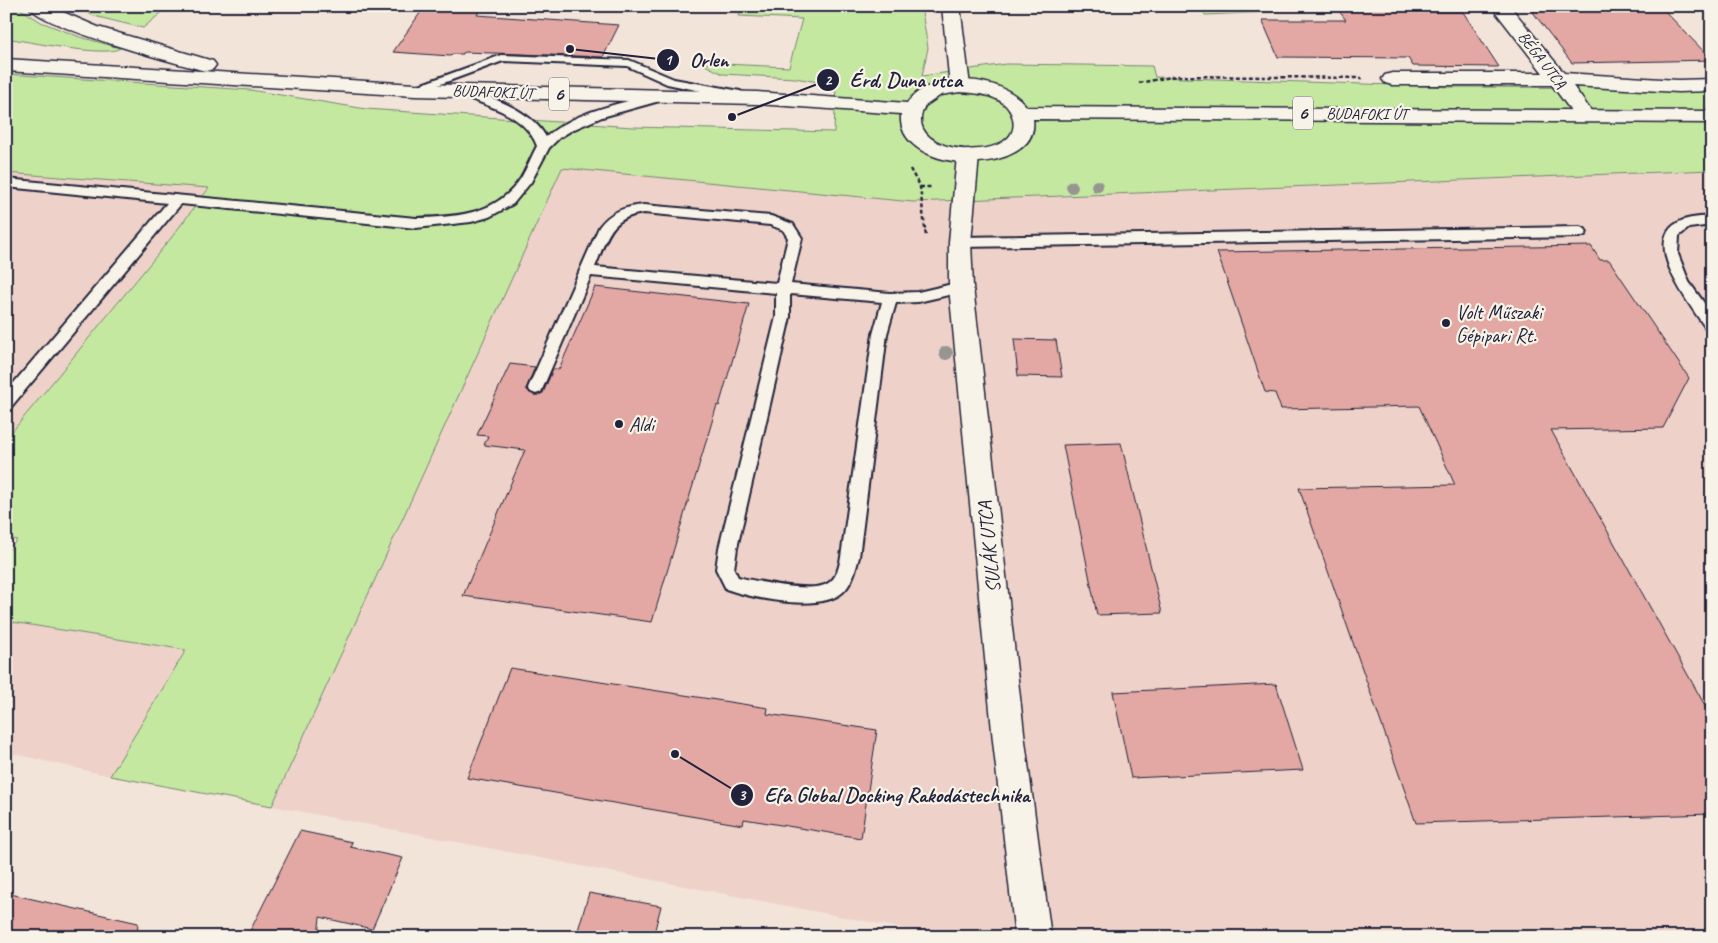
<svg xmlns="http://www.w3.org/2000/svg" width="1718" height="943" font-family="Caveat,sans-serif">
	<style>
		.built { fill: #eed2ca }
		.green { fill: #c5e8a1; stroke: #74856e }
		.building { fill: #e3a8a3; stroke: #22223b }
		.lines { fill: none; stroke-linecap: round; stroke-linejoin: round }
		.service-casing { stroke: #22223b; stroke-width: 4 }
		.minor-casing { stroke: #22223b; stroke-width: 3 }
		.primary-casing { stroke: #22223b; stroke-width: 3 }
		.path { stroke: #22223b; stroke-width: 2.5; stroke-dasharray: 4 2.5; stroke-linecap: butt }
		.service { fill: #f7f3e8; fill-rule: evenodd }
		.minor { fill: #f7f3e8; fill-rule: evenodd }
		.primary { fill: #f7f3e8; fill-rule: evenodd }
		.tree { fill: #979590 }
		.poi-dot { fill: #22223b; stroke: #f7f3e8; stroke-width: 2 }
		.labels { text-anchor: middle; dominant-baseline: central; stroke-width: 4.5; stroke-linejoin: round; paint-order: stroke }
		.far-street-label { font-size: 16px; fill: #22223b; stroke: #f7f3e8 }
		.shield { fill: #f7f3e8; stroke: #62616f; stroke-width: 1 }
		.shield-label { font-size: 19px; font-weight: bold; fill: #22223b }
		.poi-label { font-size: 20px; fill: #22223b; stroke: #f7f3e8; text-anchor: start }
		.street-label { font-size: 20px; fill: #22223b; stroke: #f7f3e8 }
		.leader { fill: none; stroke: #22223b; stroke-width: 2 }
		.callout-dot { fill: #22223b; stroke: #f7f3e8; stroke-width: 2 }
		.mark-label { font-size: 15px; text-anchor: middle; font-weight: bold; fill: #fff }
		.callout-label { font-size: 21px; text-anchor: middle; font-weight: bold; fill: #22223b; stroke: #f7f3e8; stroke-width: 4.5; stroke-linejoin: round; paint-order: stroke }
	</style>
	<rect width="100%" height="100%" fill="#f3e4da"/>
	<filter id="ink" filterUnits="userSpaceOnUse"><feTurbulence type="fractalNoise" baseFrequency=".02" numOctaves="2"/><feDisplacementMap in="SourceGraphic" scale="10" xChannelSelector="R" yChannelSelector="G"/><feConvolveMatrix kernelMatrix="1 2 1 2 8 2 1 2 1" color-interpolation-filters="sRGB"/></filter>
	<g filter="url(#ink)">
		<g class="built">
			<polygon points="562,167 913,202 1712,170 1712,937 946,937 272,806"/>
			<polygon points="6,173 209,188 171,238 6,439"/>
			<polygon points="6,621 186,650 110,776 14,754 6,765"/>
		</g>
		<g class="green">
			<path d="M6,6H16L41,22L80,37L120,48C109,58 25,41 6,38Z"/>
			<polygon points="73,6 132,6 161,13 143,28 94,16"/>
			<polygon points="775,6 921,6 928,48 922,76 1006,64 1152,66 1155,77 1453,87 1712,88 1712,170 913,202 562,168 272,806 110,776 186,650 6,621 6,553 17,540 6,538 6,439 171,238 209,188 6,173 6,74 250,90 366,109 633,127 834,132 836,85 795,78 723,74 701,63 789,67 802,19 739,16 741,10"/>
			<polygon points="1201,6 1317,6 1271,12 1205,15"/>
		</g>
		<g class="building">
			<polygon points="425,6 482,6 477,15 619,25 603,57 464,52 463,54 452,54 450,56 393,52"/>
			<polygon points="1335,6 1417,6 1423,12 1463,12 1499,67 1413,66 1408,58 1278,57 1262,20 1346,20"/>
			<polygon points="1532,6 1660,6 1712,60 1572,63 1532,11 1536,11"/>
			<polygon points="1591,246 1600,260 1609,260 1689,378 1663,428 1551,430 1712,718 1712,814 1416,823 1299,488 1455,485 1419,406 1281,409 1275,393 1265,392 1217,252"/>
			<polygon points="595,287 749,304 719,406 717,405 652,622 463,596 525,450 484,445 488,436 477,435 510,364 535,367 526,389 535,396 543,393 553,369 559,369"/>
			<polygon points="1014,339 1056,340 1062,377 1018,376"/>
			<polygon points="1121,443 1162,613 1097,615 1063,445"/>
			<polygon points="510,668 768,708 767,714 877,730 861,838 744,819 743,825 467,778"/>
			<polygon points="1276,684 1303,770 1131,778 1113,692"/>
			<polygon points="300,831 352,842 350,847 403,858 372,929 320,917 318,937 247,937"/>
			<polygon points="6,893 138,923 137,937 6,937"/>
			<polygon points="589,893 661,906 653,937 576,937"/>
		</g>
		<g class="lines">
			<g class="service-casing">
				<g id="service">
					<polygon points="502,55 629,60 674,79 740,91 746,95 740,99 667,84 627,66 503,61 419,92 411,92 409,90 411,88"/>
					<path d="M460,88C489,96 531,109 546,137C575,111 622,103 659,93L665,97L663,100L602,117L572,130L559,138L549,148L531,182L513,204L489,217L471,222L416,228L181,204L11,407L6,409V392L167,203L6,187V179L416,218C456,217 497,215 521,178C527,168 531,157 537,146C525,114 486,105 456,94L454,92L456,90Z"/>
					<path d="M644,205L771,216L793,224L802,238L791,284L890,293L918,292L961,282L966,283L968,287L966,291L918,302L896,303L887,334L859,557C856,569 852,584 843,592C820,613 752,598 726,589L716,569L719,548L776,317V293L591,276L541,392L536,394L531,392L528,388L599,227C611,211 625,207 644,205ZM644,213L770,225L783,230L788,238L777,283L595,267C607,239 609,217 644,213ZM790,294L882,302L873,334L841,557C839,567 837,578 827,584C810,593 761,582 742,578L738,577L734,569L737,548L790,317Z"/>
					<path d="M1712,216V225L1689,228L1679,236L1678,254L1689,282L1712,314V331L1707,330C1691,306 1638,240 1681,221C1690,217 1702,217 1712,216Z"/>
					<polygon points="1580,227 1585,229 1587,232 1585,235 1580,237 960,247 955,245 953,242 955,239 960,237"/>
				</g>
			</g>
			<g class="minor-casing">
				<g id="minor">
					<polygon points="942,6 960,6 970,86 967,90 960,92 953,90 950,86"/>
					<polygon points="1491,6 1510,6 1564,73 1678,80 1712,79 1712,91 1678,92 1573,86 1594,115 1591,119 1584,121 1577,119 1552,85 1392,85 1385,83 1382,79 1385,75 1392,73 1543,73"/>
					<polygon points="968,149 975,151 979,156 971,242 973,287 1025,741 1051,937 1015,937 993,741 949,287 949,242 957,156 961,151"/>
				</g>
			</g>
			<g class="primary-casing">
				<g id="primary">
					<path d="M28,6H49L98,27L213,61L216,65L213,69L206,71C175,63 43,28 28,6Z"/>
					<path d="M6,59L415,84L757,92L907,103C931,69 1004,75 1027,107L1712,111V123L1033,119C1042,178 895,177 901,114L757,104L415,96L6,71ZM960,92C977,93 1003,95 1011,113C1034,166 896,159 925,106L941,95Z"/>
				</g>
			</g>
			<g class="path">
				<polyline points="1139,83 1176,76 1362,78"/>
				<polyline points="910,169 920,187 926,237"/>
				<polyline points="920,187 932,187"/>
			</g>
			<use href="#service" class="service"/>
			<use href="#minor" class="minor"/>
			<use href="#primary" class="primary"/>
		</g>
		<g class="tree">
			<circle cx="1097" cy="186" r="6"/>
			<circle cx="1072" cy="187" r="6"/>
			<circle cx="946" cy="353" r="7"/>
		</g>
	</g>
	<g class="poi-dot">
		<circle cx="1446" cy="323" r="5"/>
		<circle cx="619" cy="424" r="5"/>
	</g>
	<g class="labels">
		<g class="far-street-label">
			<text transform="translate(1542 60) rotate(52)">BÉGA UTCA</text>
			<text transform="translate(493 92) rotate(2)">BUDAFOKI ÚT</text>
			<text x="1367" y="114">BUDAFOKI ÚT</text>
		</g>
		<g class="shield">
			<rect x="549" y="77.5" width="20" height="33" rx="4"/>
			<rect x="1293" y="96.5" width="20" height="33" rx="4"/>
		</g>
		<g class="shield-label">
			<text x="559" y="94">6</text>
			<text x="1303" y="113">6</text>
		</g>
		<g class="poi-label">
			<text x="1456" y="312">Volt Műszaki<tspan x="1456" dy="23">Gépipari Rt.</tspan></text>
			<text x="629" y="424">Aldi</text>
		</g>
		<g class="street-label">
			<text transform="translate(989 547) rotate(-96)">SULÁK UTCA</text>
		</g>
	</g>
	<path class="leader" d="M570 49L668 60M732 117L828 80M675 754L742 795"/>
	<g class="callout-dot">
		<circle cx="570" cy="49" r="5"/>
		<circle cx="732" cy="117" r="5"/>
		<circle cx="675" cy="754" r="5"/>
		<circle cx="668" cy="60" r="12"/>
		<circle cx="828" cy="80" r="12"/>
		<circle cx="742" cy="795" r="12"/>
	</g>
	<g class="mark-label">
		<text x="668" y="65">1</text>
		<text x="828" y="85">2</text>
		<text x="742" y="800">3</text>
	</g>
	<g class="callout-label">
		<text x="709" y="67">Orlen</text>
		<text x="906" y="87">Érd, Duna utca</text>
		<text x="897" y="802">Efa Global Docking Rakodástechnika</text>
	</g>
	<rect width="1718" height="943" fill="none" stroke="#f7f3e8" stroke-width="25"/>
	<rect x="12" y="12" width="1693" height="918" fill="none" stroke="#22223b" stroke-width="2" filter="url(#ink)"/>
</svg>
